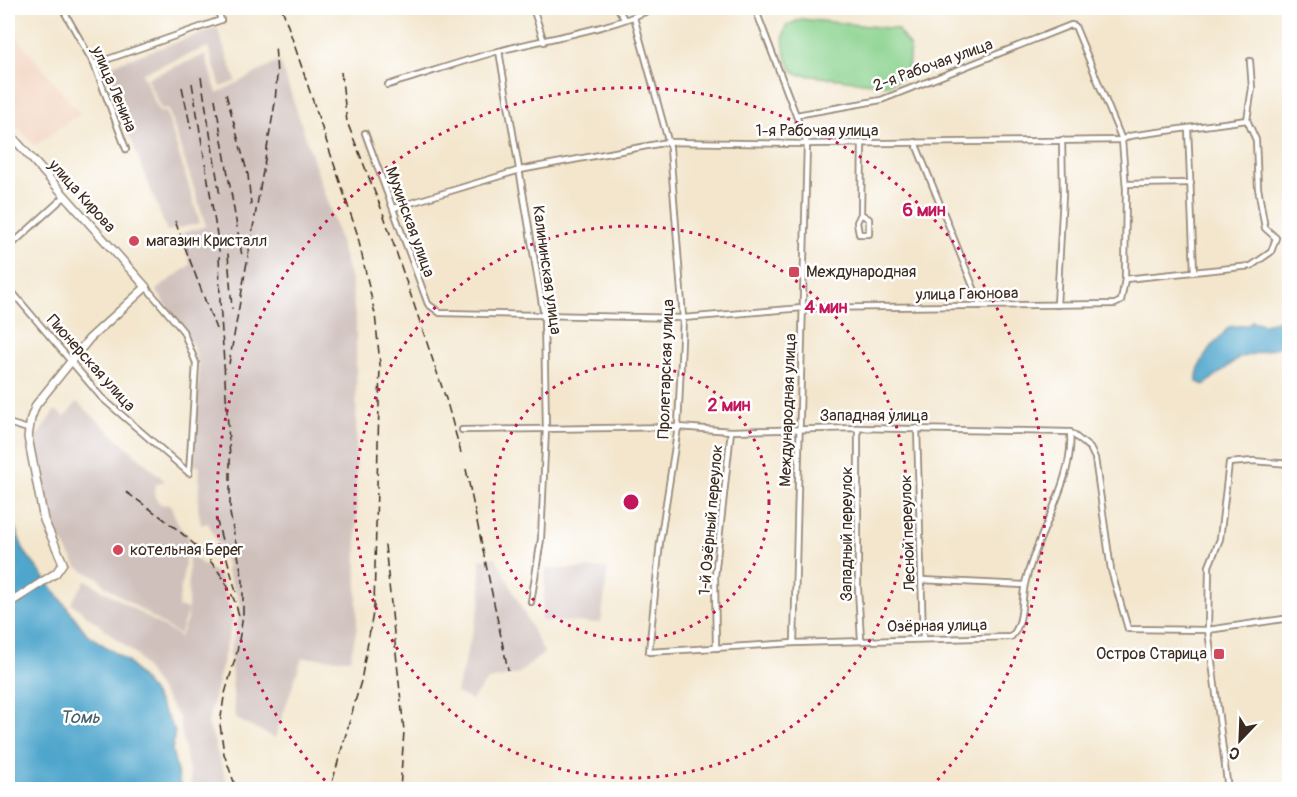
<svg xmlns="http://www.w3.org/2000/svg" width="1297" height="797" font-family="Pangolin,sans-serif">
	<style>
		.built { fill: #f3d4bf }
		.industrial { fill: #cfc0bb }
		.green { fill: #89d28d; stroke: #627e56; stroke-width: 1.5 }
		.water { fill: #50a6cc; stroke: #466875; stroke-width: 1.5 }
		.lines { fill: none; stroke-linecap: round; stroke-linejoin: round }
		.street-casing { stroke: #978876; stroke-width: 8 }
		.secondary-casing { stroke: #978876; stroke-width: 10 }
		.street { stroke: #fff; stroke-width: 4.5 }
		.secondary { stroke: #fff; stroke-width: 7 }
		.rail { stroke: #3b2a1e; stroke-width: 1.5; stroke-dasharray: 9 4.5; stroke-linecap: butt }
		.ring { fill: none; stroke: #c2185b; stroke-width: 3; stroke-dasharray: 3 6 }
		.poi-dot { fill: #d1495b; stroke: #fff; stroke-width: 2 }
		.labels { text-anchor: middle; dominant-baseline: central; stroke-width: 5; stroke-linejoin: round; paint-order: stroke }
		.street-label { font-size: 16px; fill: #3b2a1e; stroke: #fff }
		.poi-label { font-size: 16px; fill: #3b2a1e; stroke: #fff; text-anchor: start }
		.water-label { font-size: 18px; font-style: italic; fill: #44626c; stroke: #fff }
		.centre { fill: #c2185b; stroke: #fff; stroke-width: 3 }
		.ring-label { font-size: 18px; text-anchor: middle; font-weight: bold; fill: #c2185b; stroke: #fff; stroke-width: 5; stroke-linejoin: round; paint-order: stroke }
	</style>
	<rect width="100%" height="100%" fill="#fff"/>
	<filter id="ink" filterUnits="userSpaceOnUse"><feTurbulence type="fractalNoise" baseFrequency=".0167" numOctaves="2"/><feDisplacementMap in="SourceGraphic" scale="12" xChannelSelector="R" yChannelSelector="G"/><feConvolveMatrix kernelMatrix="1 2 1 2 8 2 1 2 1" color-interpolation-filters="sRGB"/></filter>
	<filter id="wash" filterUnits="userSpaceOnUse"><feTurbulence type="fractalNoise" baseFrequency=".008" numOctaves="4" result="noise"/><feDisplacementMap in="SourceGraphic" scale="24" xChannelSelector="R" yChannelSelector="G"/><feGaussianBlur stdDeviation="1.35" result="paint"/><feColorMatrix in="noise" values="0 0 0 0 0 0 0 0 0 0 0 0 0 0 0 0 0 1.4 0 .05"/><feComposite in="paint" operator="in"/></filter>
	<g filter="url(#wash)">
		<rect width="100%" height="100%" fill="#f3e6cd"/>
		<polygon class="built" points="11,30 80,114 34,146 8,115 8,33"/>
		<g class="industrial">
			<polygon points="217,28 236,81 221,87 208,47 142,73 159,112 166,112 200,223 167,231 103,68"/>
			<polygon points="205,55 217,93 280,61 335,225 351,280 356,325 357,628 350,659 302,658 275,738 235,718 230,652 241,606 226,569 228,566 208,523 201,525 198,508 200,466 193,465 199,373 194,347 156,290 190,265 182,233 206,226 168,108 161,109 147,78"/>
			<polygon points="77,402 165,481 156,484 154,491 156,499 161,504 170,505 180,528 189,536 178,607 188,609 189,555 219,575 233,619 208,722 229,789 192,789 179,718 136,654 71,603 86,580 180,637 188,617 188,610 179,635 104,585 99,578 78,568 47,517 31,432 38,435 55,410 65,417"/>
			<polygon points="496,557 544,653 518,674 488,680 471,700 456,693 481,601 480,559"/>
			<polygon points="608,568 601,623 541,621 546,569"/>
		</g>
		<path class="green" d="M801,19L897,29L910,47L908,68L903,77L889,85L796,74C785,62 780,42 786,26Z"/>
		<g class="water">
			<path d="M1284,319L1289,323V344L1239,358L1204,385L1197,382C1195,361 1217,341 1229,327L1247,325L1252,321L1264,324Z"/>
			<polygon points="8,510 24,551 87,634 127,661 151,690 175,731 172,750 181,789 8,789"/>
		</g>
	</g>
	<g filter="url(#ink)">
		<g class="lines">
			<g class="street-casing">
				<g id="street">
					<polyline points="62,8 94,64 126,149"/>
					<polyline points="533,8 544,42"/>
					<polyline points="618,8 624,19"/>
					<polyline points="755,8 807,144 794,643"/>
					<polyline points="1285,8 1290,18"/>
					<path d="M634,17L670,148L683,318L678,427L660,542L649,652L794,643L1011,637C1024,624 1021,601 1025,584C1035,536 1075,481 1070,432"/>
					<polyline points="499,51 544,316 546,428 541,539 531,602"/>
					<polyline points="94,64 221,20 217,8"/>
					<path d="M388,85C425,74 462,61 499,51C550,37 606,31 654,8"/>
					<polyline points="796,115 881,100 1071,25 1075,26 1122,140 1126,189 1125,279"/>
					<polyline points="1188,128 1194,272"/>
					<polyline points="365,133 428,304 440,313 683,318 803,308 1115,304 1121,301 1125,279 1251,266 1271,252 1276,238 1265,228 1258,188 1256,140 1247,120 1252,88 1250,61"/>
					<polyline points="915,142 981,306"/>
					<polyline points="1126,184 1191,183"/>
					<polyline points="394,208 520,170 668,142 807,144 1122,140 1129,136 1247,120"/>
					<polyline points="861,214 869,219 869,234 859,234 857,222 861,214 862,143"/>
					<polyline points="8,248 64,197"/>
					<polyline points="8,287 101,397 189,473"/>
					<polyline points="146,287 183,331 196,363 189,473"/>
					<polyline points="1057,305 1063,195 1062,140"/>
					<polyline points="8,423 28,429"/>
					<polyline points="858,428 858,588 861,640"/>
					<polyline points="917,428 923,638"/>
					<polyline points="462,430 678,427 731,431 858,428 1070,432 1090,448 1095,458 1111,570 1128,629 1208,630 1290,618"/>
					<polyline points="922,580 1024,585"/>
					<polyline points="716,648 715,576 731,431"/>
					<polyline points="1228,790 1208,630 1209,566 1220,539 1229,463 1253,461 1290,464"/>
				</g>
			</g>
			<g class="secondary-casing">
				<polyline id="secondary" points="8,132 146,287 89,339 36,405 31,418 28,437 44,520 63,563 56,573 8,604"/>
			</g>
			<use href="#street" class="street"/>
			<use href="#secondary" class="secondary"/>
			<g class="rail">
				<polyline points="282,8 357,233 375,314 380,364 374,607 361,681 330,790"/>
				<polyline points="341,72 347,122 383,213 446,399 461,453"/>
				<polyline points="201,77 220,196"/>
				<polyline points="192,83 219,247 220,301 230,458 230,513 243,581 243,616 237,652 224,697 220,724 224,754 234,782"/>
				<polyline points="182,87 191,129"/>
				<polyline points="226,94 248,175 251,205"/>
				<polyline points="215,99 242,256"/>
				<polyline points="175,221 216,329"/>
				<polyline points="227,240 232,309"/>
				<polyline points="229,364 275,103 277,75 275,44"/>
				<polyline points="466,469 508,670"/>
				<path d="M126,492C171,524 226,559 239,616"/>
				<polyline points="216,518 236,592"/>
				<polyline points="385,545 404,731 400,790"/>
			</g>
		</g>
	</g>
	<g class="ring">
		<circle cx="631" cy="502" r="138"/>
		<circle cx="631" cy="502" r="276"/>
		<path d="M331 787A414 414 0 1 1 931 787"/>
	</g>
	<g class="poi-dot">
		<circle cx="134" cy="241" r="6"/>
		<rect x="788" y="266" width="12" height="12" rx="3"/>
		<circle cx="118" cy="550" r="6"/>
		<rect x="1213" y="648" width="12" height="12" rx="3"/>
	</g>
	<g class="labels">
		<g class="street-label">
			<text transform="translate(933 65) rotate(-20)">2-я Рабочая улица</text>
			<text transform="translate(114 89) rotate(67)">улица Ленина</text>
			<text x="817" y="131">1-я Рабочая улица</text>
			<text transform="translate(82 196) rotate(48)">улица Кирова</text>
			<text transform="translate(410 222) rotate(70)">Мухинская улица</text>
			<text transform="translate(547 270) rotate(82)">Калининская улица</text>
			<text transform="translate(967 294) rotate(-1)">улица Гаюнова</text>
			<text transform="translate(91 363) rotate(48)">Пионерская улица</text>
			<text transform="translate(666 369) rotate(-88)">Пролетарская улица</text>
			<text transform="translate(788 410) rotate(-88)">Международная улица</text>
			<text x="874" y="416">Западная улица</text>
			<text transform="translate(711 520) rotate(-85)">1-й Озёрный переулок</text>
			<text transform="translate(908 533) rotate(-92)">Лесной переулок</text>
			<text transform="translate(847 534) rotate(-90)">Западный переулок</text>
			<text transform="translate(937 626) rotate(-1)">Озёрная улица</text>
		</g>
		<g class="poi-label">
			<text x="146" y="241">магазин Кристалл</text>
			<text x="806" y="272">Международная</text>
			<text x="130" y="550">котельная Берег</text>
			<text x="1207" y="654" text-anchor="end">Остров Старица</text>
		</g>
		<g class="water-label">
			<text x="80" y="717">Томь</text>
		</g>
	</g>
	<circle cx="631" cy="502" r="9" class="centre"/>
	<g class="ring-label">
		<text x="924" y="216">6 мин</text>
		<text x="826" y="313">4 мин</text>
		<text x="729" y="411">2 мин</text>
	</g>
	<rect width="1297" height="797" fill="none" stroke="#fff" stroke-width="30"/>
	<g transform="translate(1240 740) rotate(203)" stroke="#ffffff" stroke-width="4.5" paint-order="stroke">
	<path d="M0-4.5L10 22L0 15L-10 22Z" fill="#3b2a1e"/>
	<text y="-9" font-size="16" font-weight="bold" text-anchor="middle" fill="#3b2a1e">С</text>
	</g>
</svg>
